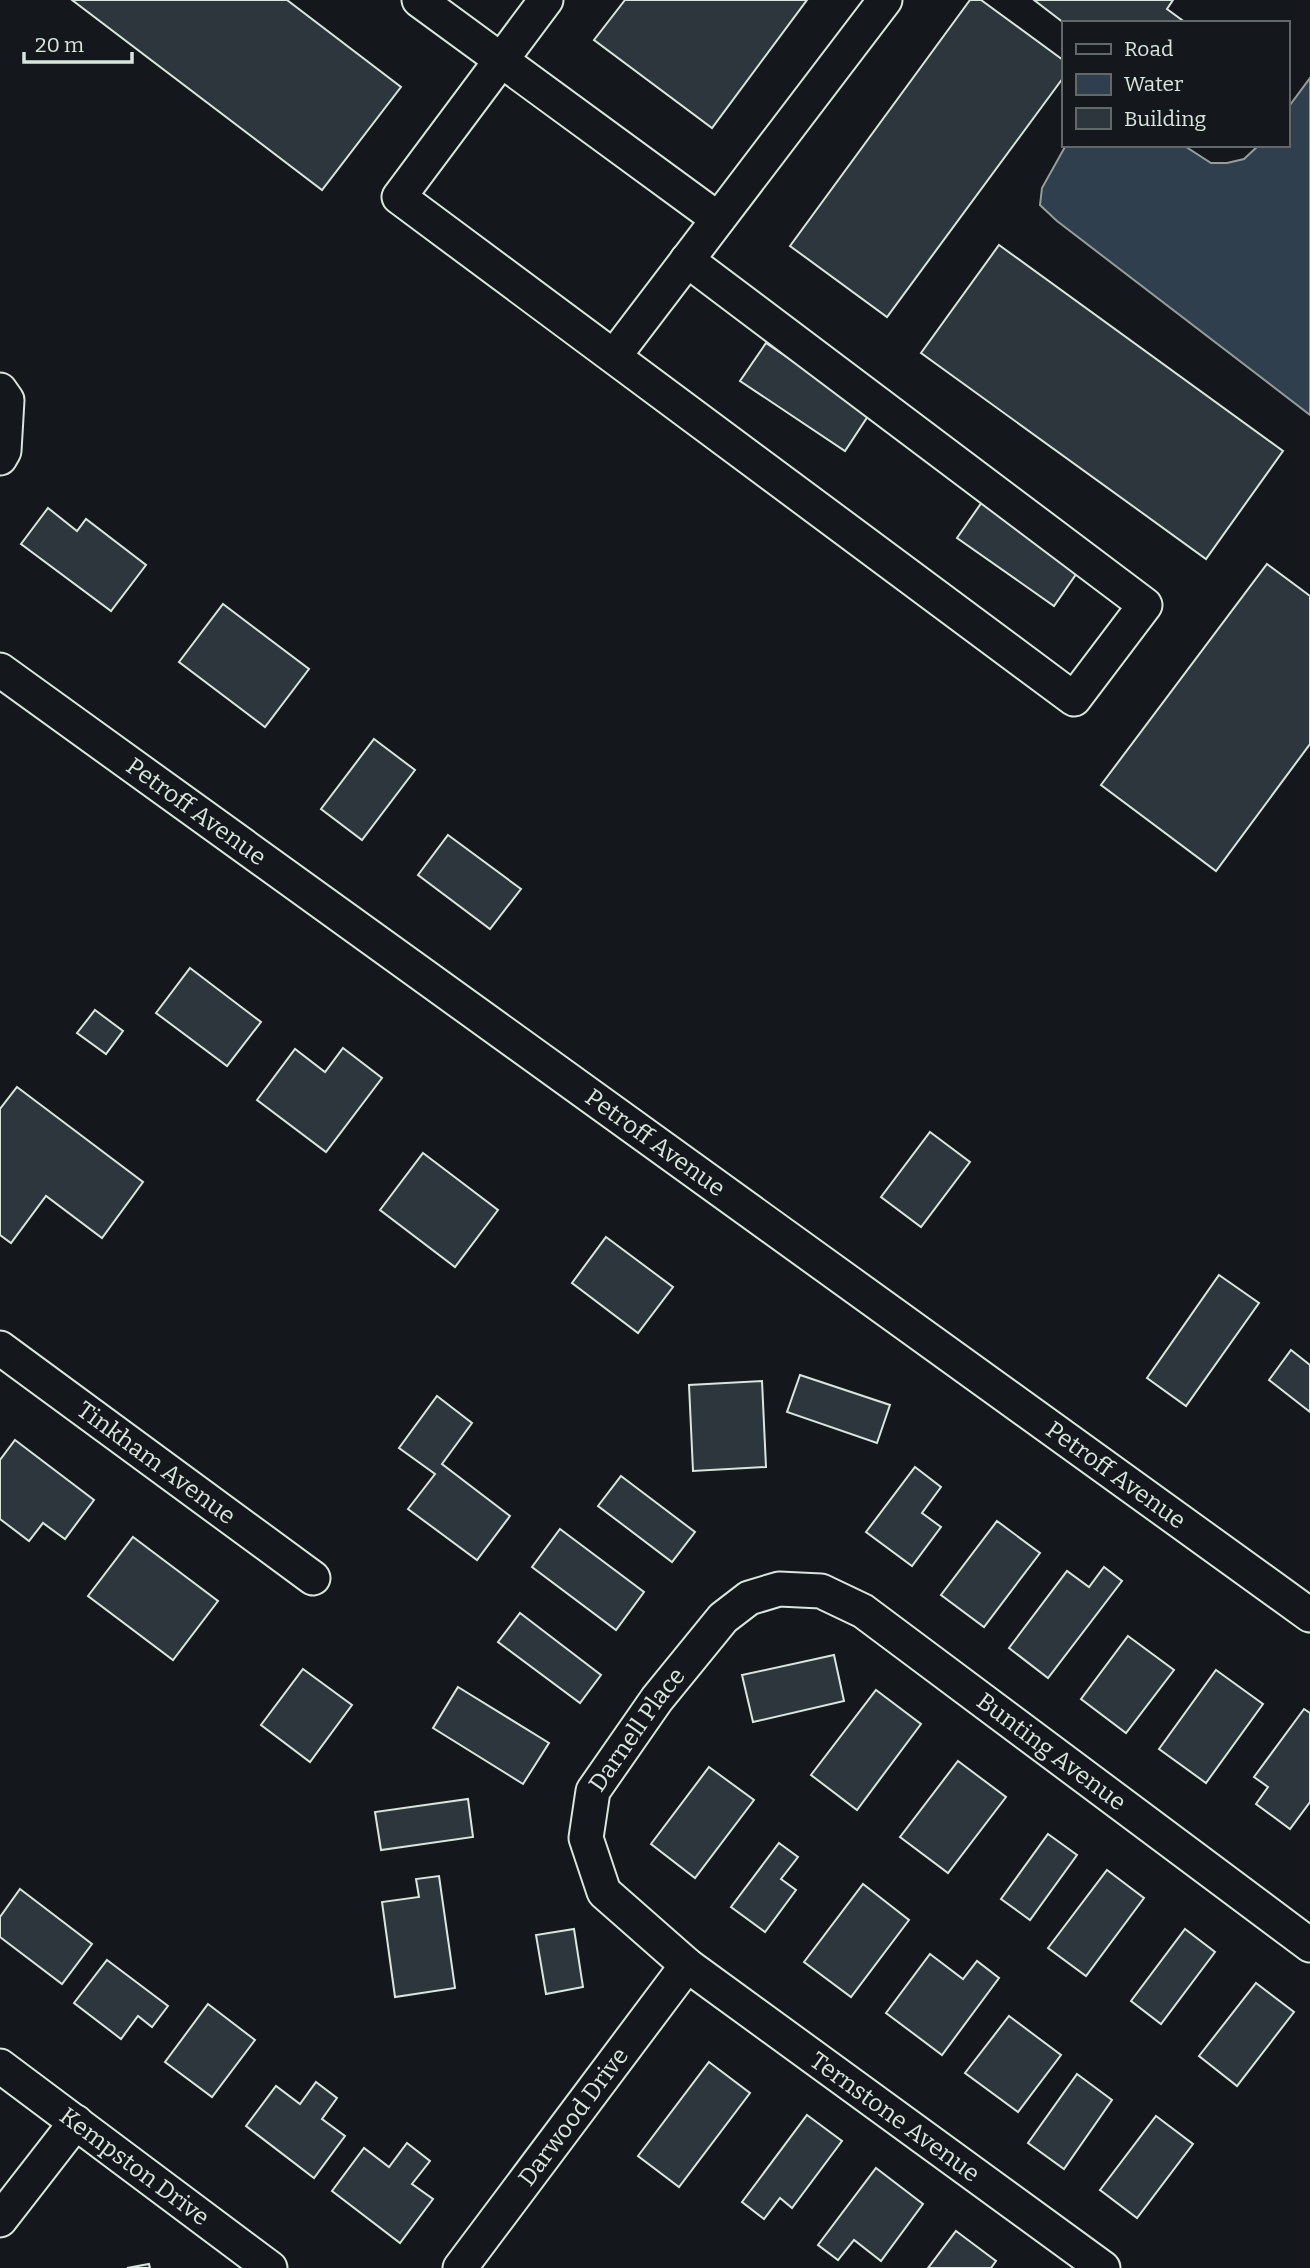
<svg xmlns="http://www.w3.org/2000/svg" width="1310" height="2268" font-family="Bitter,serif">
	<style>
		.water { fill: #2f3f4d; stroke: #939e99; stroke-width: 2 }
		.building { fill: #2c363c; stroke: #d8e6dc; stroke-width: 2 }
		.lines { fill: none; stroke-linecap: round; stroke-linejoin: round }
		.street-casing { stroke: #d8e6dc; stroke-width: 37 }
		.street { stroke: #14181c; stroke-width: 33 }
		.labels { text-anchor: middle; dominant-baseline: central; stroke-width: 5; stroke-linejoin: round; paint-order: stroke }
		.street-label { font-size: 24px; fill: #d8e6dc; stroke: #14181c }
	</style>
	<rect width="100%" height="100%" fill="#14181c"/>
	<polygon class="water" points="1310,78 1310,415 1057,221 1040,205 1042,188 1066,145 1183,145 1211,163 1227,163 1244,159 1259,145 1287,145 1287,109"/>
	<g class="building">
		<polygon points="72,0 287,0 401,87 322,190"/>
		<polygon points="625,0 807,0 712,128 594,40"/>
		<polygon points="970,0 981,0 1063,60 1063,78 887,317 790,246"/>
		<polygon points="1034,0 1173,0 1167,9 1186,23 1064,23"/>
		<polygon points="999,245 1283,451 1206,559 921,353"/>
		<polygon points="766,343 870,413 845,451 740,381"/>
		<polygon points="982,502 1079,570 1054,606 957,538"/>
		<polygon points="48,508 77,531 86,519 146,565 111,611 21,544"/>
		<polygon points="1267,564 1310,596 1310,744 1216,871 1101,785"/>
		<polygon points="223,604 309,669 265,727 179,662"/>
		<polygon points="374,739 415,770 362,840 321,809"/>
		<polygon points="448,835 521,889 490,929 418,875"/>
		<polygon points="190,968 261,1022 227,1066 156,1013"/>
		<polygon points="95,1010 123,1031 106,1054 77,1033"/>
		<polygon points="343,1048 382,1078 326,1152 257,1100 295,1049 325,1072"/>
		<polygon points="17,1087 143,1182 102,1238 46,1196 11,1243 0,1235 0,1109"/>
		<polygon points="930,1132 970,1162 921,1227 881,1197"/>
		<polygon points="423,1153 498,1210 455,1267 380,1210"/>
		<polygon points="606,1237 673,1287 638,1333 572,1283"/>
		<polygon points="1219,1275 1259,1303 1186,1406 1147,1378"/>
		<polygon points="1291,1350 1310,1365 1310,1412 1269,1380"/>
		<polygon points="800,1375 890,1405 877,1443 787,1412"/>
		<polygon points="762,1381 766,1467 693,1471 689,1385"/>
		<polygon points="437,1396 472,1423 442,1464 510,1516 477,1560 408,1509 435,1474 399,1448"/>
		<polygon points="15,1440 94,1500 65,1539 43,1523 29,1541 0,1519 0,1460"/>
		<polygon points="915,1467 941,1487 922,1513 941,1527 912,1566 866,1532"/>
		<polygon points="621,1476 695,1532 672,1562 598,1506"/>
		<polygon points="997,1521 1040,1553 984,1627 941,1595"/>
		<polygon points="560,1529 644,1592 616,1630 532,1567"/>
		<polygon points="133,1537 218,1601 173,1660 88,1596"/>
		<polygon points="1104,1567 1122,1581 1048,1678 1009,1648 1067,1571 1089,1587"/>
		<polygon points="520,1613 601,1675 580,1703 498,1642"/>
		<polygon points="1128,1636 1174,1670 1126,1733 1081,1699"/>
		<polygon points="834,1655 844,1701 753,1722 742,1675"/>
		<polygon points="303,1669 352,1705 310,1762 261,1725"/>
		<polygon points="1216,1670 1263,1704 1206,1783 1159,1749"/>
		<polygon points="458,1687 549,1743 523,1784 433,1728"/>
		<polygon points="876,1690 921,1724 857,1810 811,1775"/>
		<polygon points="1304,1709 1310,1713 1310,1802 1290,1829 1256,1804 1268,1787 1254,1777"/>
		<polygon points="958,1761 1006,1797 948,1873 900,1837"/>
		<polygon points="709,1767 754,1800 695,1878 651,1844"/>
		<polygon points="468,1799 473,1837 381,1850 375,1812"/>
		<polygon points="1048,1834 1077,1855 1030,1920 1001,1899"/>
		<polygon points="779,1843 798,1857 781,1879 796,1890 765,1932 731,1907"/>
		<polygon points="1107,1870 1144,1898 1086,1976 1048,1948"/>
		<polygon points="439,1876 455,1988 395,1997 382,1902 419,1897 416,1879"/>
		<polygon points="863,1884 909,1920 851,1997 804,1962"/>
		<polygon points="20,1889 92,1944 62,1984 0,1937 0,1917"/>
		<polygon points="574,1929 583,1987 546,1994 536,1935"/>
		<polygon points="1185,1929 1215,1952 1161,2024 1131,2001"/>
		<polygon points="930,1954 963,1979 977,1961 999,1978 942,2055 886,2013"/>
		<polygon points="107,1960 168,2006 152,2027 138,2016 121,2039 74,2003"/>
		<polygon points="1256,1983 1294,2012 1237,2086 1199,2056"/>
		<polygon points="208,2004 255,2040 212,2097 165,2062"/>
		<polygon points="1009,2016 1061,2055 1018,2112 965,2073"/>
		<polygon points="709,2062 750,2093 679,2187 638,2156"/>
		<polygon points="1077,2074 1112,2100 1064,2169 1028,2143"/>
		<polygon points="316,2082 337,2098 322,2119 345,2136 314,2178 246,2126 276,2086 300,2104"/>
		<polygon points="807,2115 842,2141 792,2208 780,2198 764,2219 742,2202"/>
		<polygon points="1156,2116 1193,2144 1137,2218 1100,2190"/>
		<polygon points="407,2143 430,2161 412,2184 433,2199 400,2243 332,2191 364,2148 389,2167"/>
		<polygon points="876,2168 923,2204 881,2261 854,2240 838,2260 818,2245"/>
		<polygon points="956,2231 996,2261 991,2268 928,2268"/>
		<polygon points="149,2264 150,2268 127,2268"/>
	</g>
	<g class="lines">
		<g class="street-casing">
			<g id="street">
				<polyline points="419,0 718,219"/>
				<polyline points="546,0 399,197 1074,699 1145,605 687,260"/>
				<polyline points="615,355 885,0"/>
				<polyline points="0,390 7,400 4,451 0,458"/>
				<path id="s1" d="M0,670L1310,1615"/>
				<path id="s2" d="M0,1348L313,1578"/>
				<path id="s3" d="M0,2066L270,2268"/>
				<polyline points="0,2220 76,2122"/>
				<path id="s4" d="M460,2268L687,1965"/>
				<path id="s5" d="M1103,2268L687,1965L604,1892L586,1838L593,1791L657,1699L723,1618L749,1598L779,1589L821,1591L863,1611L1310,1945"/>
			</g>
		</g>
		<use href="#street" class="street"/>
	</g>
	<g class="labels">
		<g class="street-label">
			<text stroke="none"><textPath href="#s1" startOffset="242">Petroff Avenue</textPath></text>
			<text stroke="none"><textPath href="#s1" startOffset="808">Petroff Avenue</textPath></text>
			<text stroke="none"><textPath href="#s2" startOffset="194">Tinkham Avenue</textPath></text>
			<text stroke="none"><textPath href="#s1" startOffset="1376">Petroff Avenue</textPath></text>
			<text stroke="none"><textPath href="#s5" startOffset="805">Darnell Place</textPath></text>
			<text stroke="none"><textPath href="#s5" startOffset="1334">Bunting Avenue</textPath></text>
			<text stroke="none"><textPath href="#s4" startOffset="189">Darwood Drive</textPath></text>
			<text transform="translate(895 2117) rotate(36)">Ternstone Avenue</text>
			<text stroke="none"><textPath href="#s3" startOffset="168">Kempston Drive</textPath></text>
		</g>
	</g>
	<rect x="1062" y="21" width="228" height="126" fill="#14181c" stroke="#626a69" stroke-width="2"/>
	<rect x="1076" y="44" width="35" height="10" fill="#14181c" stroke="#626a69" stroke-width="2"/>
	<text x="1124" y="56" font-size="21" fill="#d8e6dc">Road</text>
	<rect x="1076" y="74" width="35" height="21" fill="#2f3f4d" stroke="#626a69" stroke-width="2"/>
	<text x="1124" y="91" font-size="21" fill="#d8e6dc">Water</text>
	<rect x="1076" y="108" width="35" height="21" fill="#2c363c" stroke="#626a69" stroke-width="2"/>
	<text x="1124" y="126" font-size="21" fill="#d8e6dc">Building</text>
	<path d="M24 52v10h108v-10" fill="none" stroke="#d8e6dc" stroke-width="3.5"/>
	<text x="35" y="52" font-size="21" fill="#d8e6dc" stroke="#14181c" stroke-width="5" paint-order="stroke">20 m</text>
</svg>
